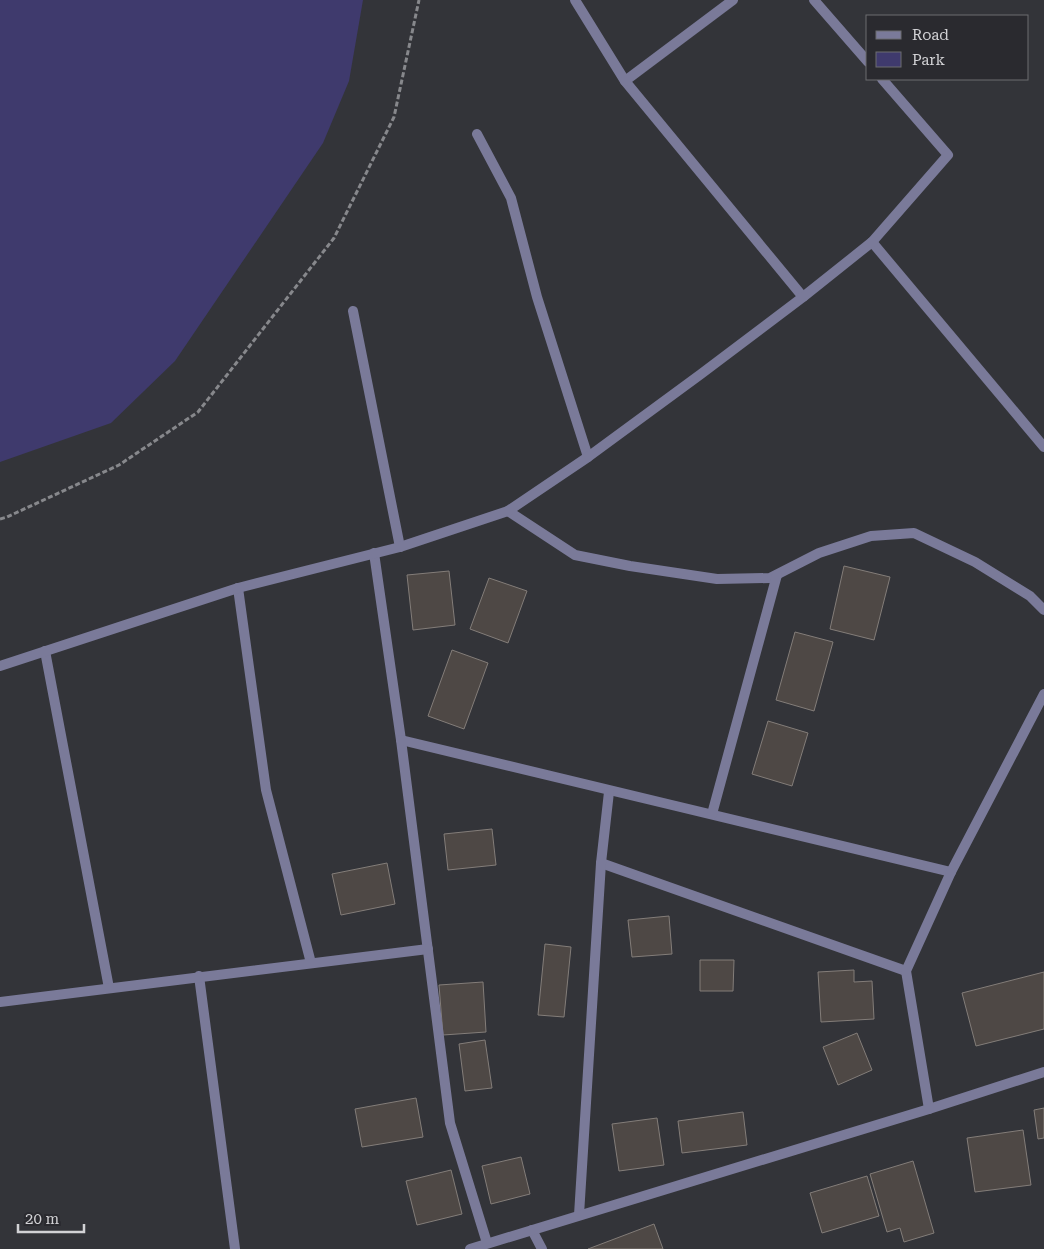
<svg xmlns="http://www.w3.org/2000/svg" width="1044" height="1249" font-family="'Roboto Serif',serif">
	<style>
		.green { fill: #3f3a6d }
		.building { fill: #4e4845; stroke: #837d79 }
		.lines { fill: none; stroke-linecap: round; stroke-linejoin: round }
		.path { stroke: #87888c; stroke-width: 3; stroke-dasharray: 5 2.5; stroke-linecap: butt }
		.minor { stroke: #7a7a99; stroke-width: 10 }
		.tertiary { stroke: #7a7a99; stroke-width: 10 }
	</style>
	<rect width="100%" height="100%" fill="#333439"/>
	<polygon class="green" points="0,0 363,0 349,81 323,143 175,361 111,423 0,462"/>
	<g class="building">
		<polygon points="844,566 890,577 874,640 830,629"/>
		<polygon points="449,571 455,625 413,630 407,575"/>
		<polygon points="489,578 527,591 508,643 470,629"/>
		<polygon points="795,632 833,642 814,711 776,700"/>
		<polygon points="452,650 488,663 464,729 428,716"/>
		<polygon points="768,721 808,733 792,786 752,774"/>
		<polygon points="492,829 496,865 448,870 444,834"/>
		<polygon points="387,863 395,904 341,915 332,874"/>
		<polygon points="669,916 672,954 632,957 628,920"/>
		<polygon points="545,944 571,947 564,1017 538,1015"/>
		<polygon points="700,960 734,960 733,991 700,991"/>
		<polygon points="854,970 854,982 872,981 874,1019 821,1022 818,972"/>
		<polygon points="1044,972 1044,1029 976,1046 962,993"/>
		<polygon points="483,982 486,1032 443,1035 439,985"/>
		<polygon points="857,1033 872,1070 838,1085 823,1047"/>
		<polygon points="485,1040 492,1088 465,1091 459,1044"/>
		<polygon points="416,1098 423,1137 362,1147 355,1109"/>
		<polygon points="1044,1108 1044,1138 1038,1139 1034,1110"/>
		<polygon points="743,1112 747,1145 682,1153 678,1121"/>
		<polygon points="657,1118 664,1165 619,1171 612,1124"/>
		<polygon points="1023,1130 1031,1185 975,1192 967,1138"/>
		<polygon points="521,1157 530,1194 491,1204 482,1166"/>
		<polygon points="913,1161 934,1233 904,1242 900,1228 887,1232 870,1174"/>
		<polygon points="451,1170 462,1214 417,1225 406,1181"/>
		<polygon points="867,1176 879,1216 822,1233 810,1193"/>
		<polygon points="654,1224 663,1249 588,1249"/>
	</g>
	<g class="lines">
		<polyline class="path" points="0,519 7,517 119,465 198,412 334,238 394,117 419,0"/>
		<g class="minor">
			<polyline points="575,0 625,81 803,297"/>
			<polyline points="814,0 868,62"/>
			<polyline points="625,81 733,0"/>
			<polyline points="477,134 511,198 537,297 588,457"/>
			<polyline points="872,242 1044,447"/>
			<polyline points="353,311 400,547"/>
			<polyline points="508,511 575,555 630,566 717,579 770,578 819,553 871,536 914,533 975,562 1030,596 1044,610"/>
			<polyline points="374,553 401,740 450,1123 487,1243"/>
			<polyline points="238,588 266,790 311,963"/>
			<polyline points="45,651 109,988"/>
			<polyline points="0,666 238,588 400,547 508,511 588,457 701,374 803,297 872,242 948,155 882,79"/>
			<path d="M401,740C584,785 768,827 951,872"/>
			<polyline points="712,814 777,575"/>
			<polyline points="601,863 906,971"/>
			<polyline points="199,976 235,1249"/>
			<polyline points="0,1002 428,949"/>
			<polyline points="929,1109 906,971 951,872 1044,694"/>
			<polyline points="579,1215 601,863 609,792"/>
			<polyline points="532,1230 542,1249"/>
		</g>
		<polyline class="tertiary" points="470,1249 929,1109 1044,1072"/>
	</g>
	<rect x="866" y="15" width="162" height="65" fill="#2a2a2f" stroke="#6d6d71"/>
	<rect x="876" y="31" width="25" height="8" fill="#7a7a99" stroke="#6d6d71"/>
	<text x="912" y="40" font-size="15" fill="#d2d2d5">Road</text>
	<rect x="876" y="52" width="25" height="15" fill="#3f3a6d" stroke="#6d6d71"/>
	<text x="912" y="65" font-size="15" fill="#d2d2d5">Park</text>
	<path d="M18 1224v8h66v-8" fill="none" stroke="#d2d2d5" stroke-width="2.5"/>
	<text x="25" y="1224" font-size="15" fill="#d2d2d5" stroke="#2a2a2f" stroke-width="4" paint-order="stroke">20 m</text>
</svg>
